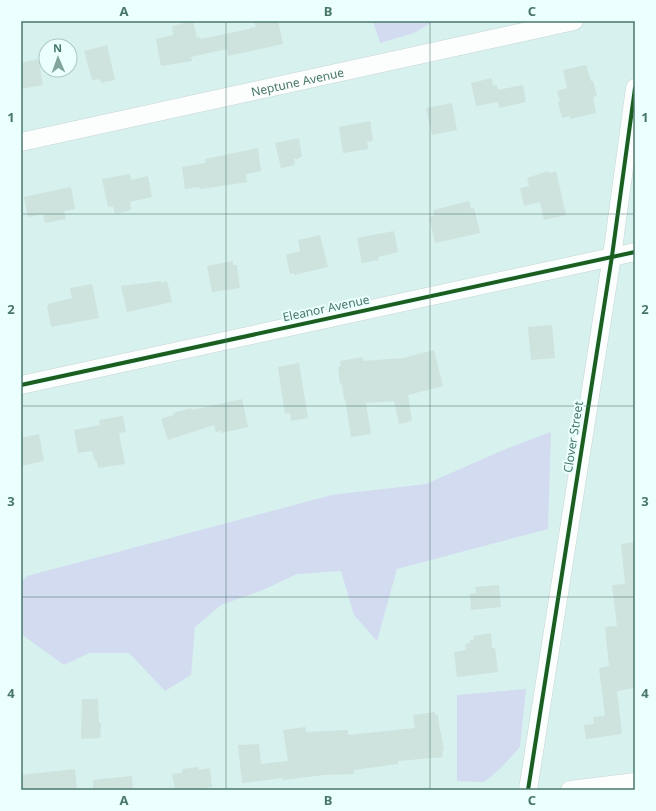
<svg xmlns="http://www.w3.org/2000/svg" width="656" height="811" font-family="'Noto Sans',sans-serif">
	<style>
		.residential { fill: #d7f1ee; fill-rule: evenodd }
		.green { fill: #d3dbf1 }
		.building { fill: #cee2de }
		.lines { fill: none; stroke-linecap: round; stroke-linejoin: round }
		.minor-casing { stroke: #c7d5d4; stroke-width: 19 }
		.minor { stroke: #fcfefe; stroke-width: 18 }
		.cycleway-casing { stroke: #ebfffe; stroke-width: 6 }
		.cycleway { stroke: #1b5e20; stroke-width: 4 }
		.grid { fill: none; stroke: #487769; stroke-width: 1; stroke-opacity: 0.55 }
		.labels { text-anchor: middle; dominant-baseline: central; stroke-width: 4; stroke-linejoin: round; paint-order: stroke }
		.street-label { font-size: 12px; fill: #487769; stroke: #ebfffe }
		.neatline { fill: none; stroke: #487769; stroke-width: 1.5 }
		.grid-label { font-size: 13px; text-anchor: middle; font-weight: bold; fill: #487769 }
	</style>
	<rect width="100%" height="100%" fill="#eaf7f7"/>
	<path class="residential" d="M21,21H635V790H21ZM46,46H70V70H46Z"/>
	<g class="green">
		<polygon points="373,21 434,21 414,33 380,43"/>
		<polygon points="551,432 548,529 397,569 377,641 354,615 341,571 297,574 263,590 221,605 195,627 191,675 165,691 129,653 89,653 64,665 21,634 21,582 27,576 332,495 426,484 508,448"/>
		<polygon points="526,689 520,747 501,768 484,782 457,781 457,695"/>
	</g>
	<g class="building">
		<polygon points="193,21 197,38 200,37 201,39 249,29 249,28 256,27 254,21 278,21 283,44 228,56 227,49 191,57 192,61 161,66 156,39 173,35 172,26"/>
		<polygon points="107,45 115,80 101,83 100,79 92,80 84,51"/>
		<polygon points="38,59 43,85 21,89 21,63"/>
		<polygon points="586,65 591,81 593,81 597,96 593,97 596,113 570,119 570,116 562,118 558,102 560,101 557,91 567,88 563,70"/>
		<polygon points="492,78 493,85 497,85 498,90 523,85 526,102 499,108 498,102 476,106 471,83"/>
		<polygon points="452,103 457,130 432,135 426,108"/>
		<polygon points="370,121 373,141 367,142 368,149 343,153 339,127"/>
		<polygon points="299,138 302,157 299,157 299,159 294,159 295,165 281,168 275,143"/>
		<polygon points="258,148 261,171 246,174 247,182 202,189 200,189 199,187 185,189 182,167 206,163 205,159"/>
		<polygon points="548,171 549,173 556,171 566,215 544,220 540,202 524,206 520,188 529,186 527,178"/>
		<polygon points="130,174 131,180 148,176 152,197 130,202 131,210 115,214 113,206 108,207 102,179"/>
		<polygon points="71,187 75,209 64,211 66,219 45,223 43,214 28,217 24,197"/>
		<polygon points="469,201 471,209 474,208 480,233 435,243 429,217 434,216 433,210"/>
		<polygon points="394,231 398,252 378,257 379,260 362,263 357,238"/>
		<polygon points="320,235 328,267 294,275 294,273 290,274 286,255 300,251 298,240"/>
		<polygon points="233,261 233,265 237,265 240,288 212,292 207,266"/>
		<polygon points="161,281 161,283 167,281 172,302 127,312 121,286"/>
		<polygon points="92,284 99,318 51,327 47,306 49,305 48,304 72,298 70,288"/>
		<polygon points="552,325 555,358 531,360 528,327"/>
		<polygon points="434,350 443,386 408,395 412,421 399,424 394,401 366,403 371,434 351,437 345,399 344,399 342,384 340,384 338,367 341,366 340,361 363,357 363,361 403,358"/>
		<polygon points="299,363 308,418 291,421 290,413 285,414 278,367"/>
		<polygon points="242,399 248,427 221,433 221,431 216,432 214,425 168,440 161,419 174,415 173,413 191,408 192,410"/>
		<polygon points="123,416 126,432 119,433 125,464 98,468 97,462 94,459 92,451 78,453 74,430 100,425 99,420"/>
		<polygon points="39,434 44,461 21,466 21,438"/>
		<polygon points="635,542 635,688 617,691 622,734 586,739 584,725 594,724 593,717 605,716 599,668 609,666 605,627 617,626 612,585 625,584 621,544"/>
		<polygon points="499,585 501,607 471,610 470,594 476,593 475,587"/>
		<polygon points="491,633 492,648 495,648 498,672 457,677 454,652 466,650 465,644 470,643 470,640 474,640 473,636"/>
		<polygon points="82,699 98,699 99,723 101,723 100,738 81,739"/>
		<polygon points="435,712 435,715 438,715 440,732 441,732 444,751 442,751 443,757 398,761 398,764 354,770 354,774 324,775 283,780 283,778 242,783 238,745 259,744 261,764 288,761 283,730 306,727 306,732 348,730 348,735 415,728 413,715"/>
		<polygon points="198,767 199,770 210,768 212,787 192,790 175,789 172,774 182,773 182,769"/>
		<polygon points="75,769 77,790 21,790 21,775"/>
		<polygon points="132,776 133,790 93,790 93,780"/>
	</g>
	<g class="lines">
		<g class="minor-casing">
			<g id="minor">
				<path id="s1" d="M21,142L574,21"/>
				<polyline points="21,385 635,252"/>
				<polyline points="528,790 612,256 635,88"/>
				<polyline points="570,790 635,782"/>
			</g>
		</g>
		<use href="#minor" class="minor"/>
		<g class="cycleway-casing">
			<g id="cycleway">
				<polyline points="21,385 635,252"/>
				<polyline points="528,790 612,256 635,88"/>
			</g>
		</g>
		<use href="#cycleway" class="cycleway"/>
	</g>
	<path class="grid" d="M226,21V790M430,21V790M21,214H635M21,406H635M21,597H635"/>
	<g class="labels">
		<g class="street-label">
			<text stroke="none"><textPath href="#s1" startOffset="283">Neptune Avenue</textPath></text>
			<text transform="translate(326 308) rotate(-12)">Eleanor Avenue</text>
			<text transform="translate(573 437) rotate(-81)">Clover Street</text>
		</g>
	</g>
	<rect width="656" height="811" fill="none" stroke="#ebfffe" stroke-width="44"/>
	<g transform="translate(58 58) rotate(358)"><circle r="19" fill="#ebfffe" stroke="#aac9c2"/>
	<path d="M0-3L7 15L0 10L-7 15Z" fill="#81a49b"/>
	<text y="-6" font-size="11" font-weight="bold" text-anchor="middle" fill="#487769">N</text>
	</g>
	<rect x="22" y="22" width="612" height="767" class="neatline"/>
	<g class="grid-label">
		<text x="124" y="16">A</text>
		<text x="328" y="16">B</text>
		<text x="532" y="16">C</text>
		<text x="11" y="122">1</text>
		<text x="645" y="122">1</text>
		<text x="11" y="314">2</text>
		<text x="645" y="314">2</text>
		<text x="11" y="506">3</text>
		<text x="645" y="506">3</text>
		<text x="11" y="698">4</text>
		<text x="645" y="698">4</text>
		<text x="124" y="805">A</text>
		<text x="328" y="805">B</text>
		<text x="532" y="805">C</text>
	</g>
</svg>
